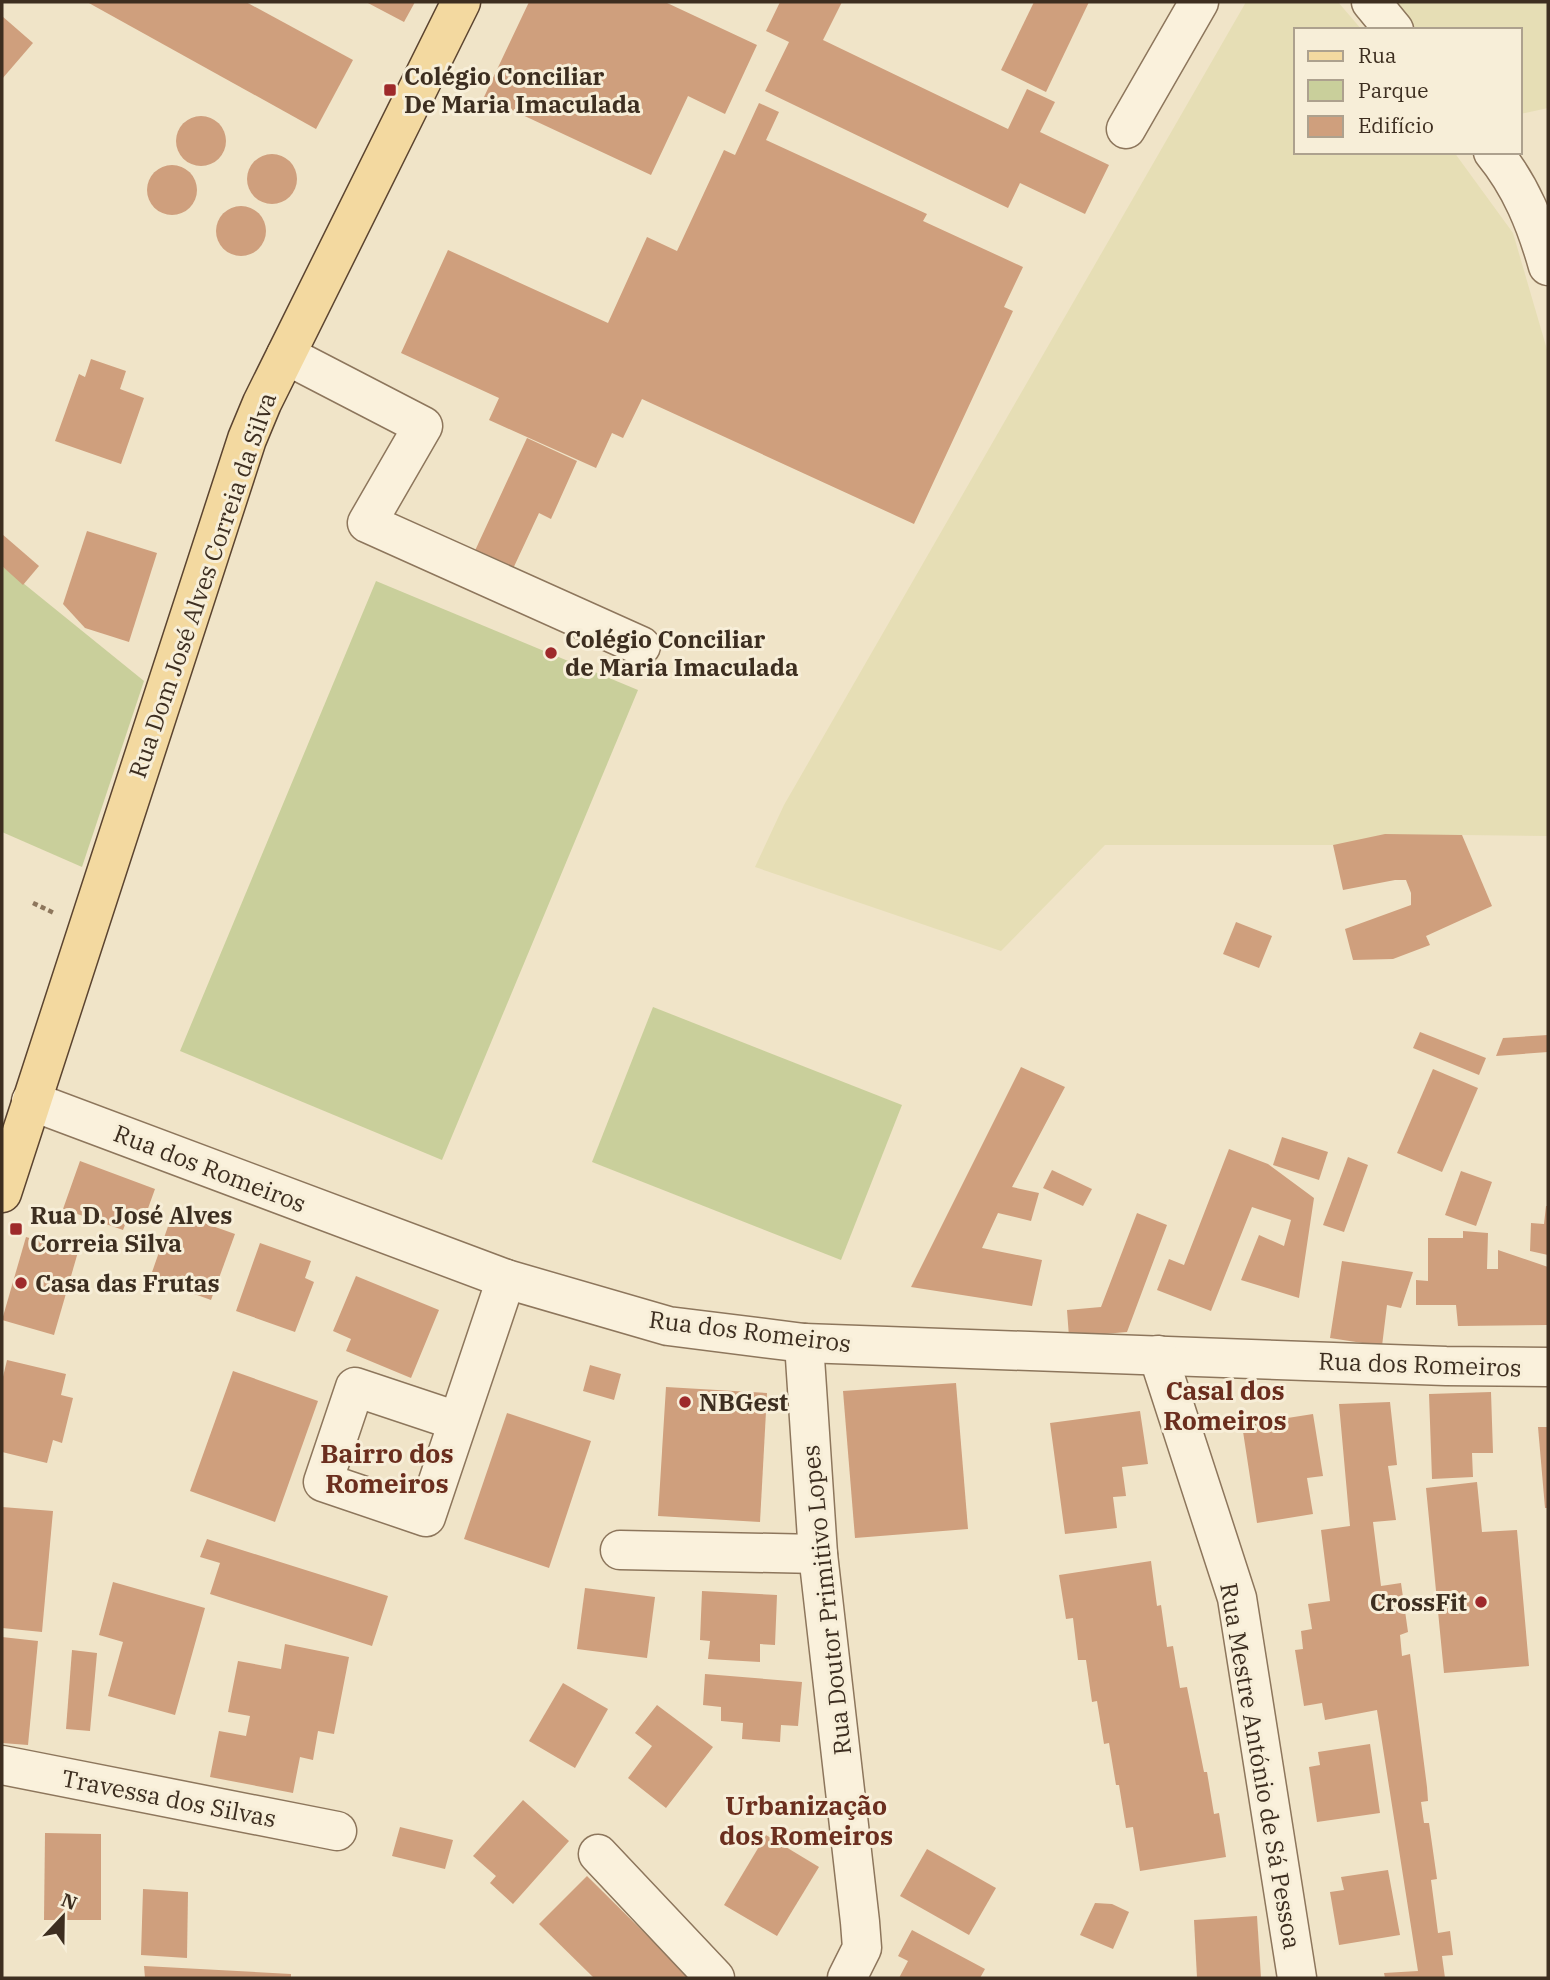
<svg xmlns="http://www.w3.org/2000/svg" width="1550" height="1980" font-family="'IBM Plex Serif',serif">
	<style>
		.farmland { fill: #e6deb5 }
		.green { fill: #c9cf9b }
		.building { fill: #cf9f7d }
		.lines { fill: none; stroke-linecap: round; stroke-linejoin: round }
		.minor-casing { stroke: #8d765c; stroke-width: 41 }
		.major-casing { stroke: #5b4430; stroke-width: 41 }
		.path { stroke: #8d765c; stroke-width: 4.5; stroke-dasharray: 5 3.5; stroke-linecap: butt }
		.minor { stroke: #faf1dc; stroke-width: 38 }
		.major { stroke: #f3d9a0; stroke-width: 38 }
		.poi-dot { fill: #9e2a2b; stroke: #f7eed8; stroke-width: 2.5 }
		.labels { text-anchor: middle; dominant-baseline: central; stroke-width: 6; stroke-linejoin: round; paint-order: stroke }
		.poi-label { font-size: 24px; font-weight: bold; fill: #3d2e20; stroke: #f7eed8; text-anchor: start }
		.street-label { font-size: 24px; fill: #3d2e20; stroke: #f7eed8 }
		.neighbourhood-label { font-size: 26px; font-weight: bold; fill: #6b2e1e; stroke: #f7eed8 }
	</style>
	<rect width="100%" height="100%" fill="#f0e4c8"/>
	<g class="farmland">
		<polygon points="1246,2 1338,2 1362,30 1296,30 1296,152 1454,152 1513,233 1548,353 1548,836 1462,835 1333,845 1105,845 1001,951 755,867 784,805"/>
		<polygon points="1379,2 1548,2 1548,108 1520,114 1520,30 1399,30"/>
	</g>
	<g class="green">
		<polygon points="2,566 144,681 82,867 2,832"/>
		<polygon points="376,581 638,690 442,1160 180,1051"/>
		<polygon points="653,1007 902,1105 841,1260 592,1162"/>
	</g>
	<g class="building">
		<polygon points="87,2 246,2 353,60 316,129"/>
		<polygon points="366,2 415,2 404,22"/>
		<polygon points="529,2 665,2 757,45 725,114 688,96 651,175 484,97"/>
		<polygon points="780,2 842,2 823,40 1008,129 1027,89 1055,102 1040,132 1109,165 1085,214 1020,183 1008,208 765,91 789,42 766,31"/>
		<polygon points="1034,2 1089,2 1046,92 1001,70"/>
		<polygon points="2,16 33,43 2,79"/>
		<polygon points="759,103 779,112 766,140 927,214 923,221 1023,267 1004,307 1013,311 914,524 642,399 623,438 612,433 596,468 489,420 499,398 401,353 448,250 608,323 647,237 677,251 724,150 735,155"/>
		<circle cx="201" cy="141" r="25"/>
		<circle cx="272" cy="179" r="25"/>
		<circle cx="172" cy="190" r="25"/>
		<circle cx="241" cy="231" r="25"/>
		<polygon points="91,359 126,371 120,389 144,398 121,464 55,441 79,374 85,377"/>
		<polygon points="527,438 577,461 551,519 539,513 511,573 473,555"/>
		<polygon points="87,531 157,553 129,642 85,628 63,604"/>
		<polygon points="2,534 39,566 23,585 2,566"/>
		<polygon points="1385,834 1462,835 1492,906 1426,936 1430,945 1393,959 1353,960 1345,929 1411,905 1411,893 1406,880 1395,880 1343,890 1333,845"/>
		<polygon points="1236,922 1272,936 1259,968 1223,954"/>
		<polygon points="1420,1032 1486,1058 1479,1075 1413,1048"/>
		<polygon points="1548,1035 1548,1052 1496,1056 1503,1038"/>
		<polygon points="1021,1067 1065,1087 1012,1187 1039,1193 1031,1221 998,1213 982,1248 1042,1260 1032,1306 911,1287"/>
		<polygon points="1433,1069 1478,1088 1442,1172 1397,1153"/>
		<polygon points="1282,1137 1328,1152 1319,1180 1273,1165"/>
		<polygon points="1229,1149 1268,1164 1314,1198 1299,1298 1241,1280 1259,1235 1284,1246 1291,1220 1252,1207 1211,1311 1157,1290 1169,1259 1184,1265"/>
		<polygon points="1348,1157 1368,1165 1344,1232 1323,1225"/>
		<polygon points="80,1161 155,1189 146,1214 131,1209 123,1230 63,1209"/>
		<polygon points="1052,1170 1092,1189 1083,1206 1043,1188"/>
		<polygon points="1461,1171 1492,1182 1476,1226 1445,1215"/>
		<polygon points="1546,1206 1548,1206 1548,1255 1530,1251 1531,1223 1544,1224"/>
		<polygon points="173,1212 235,1234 211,1300 150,1278"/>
		<polygon points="1137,1213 1167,1225 1127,1332 1069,1337 1067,1310 1101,1307"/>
		<polygon points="1463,1231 1488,1233 1487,1269 1498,1269 1498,1250 1548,1267 1548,1325 1458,1326 1456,1305 1416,1305 1416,1280 1428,1281 1428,1238 1463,1238"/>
		<polygon points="26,1237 78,1252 54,1335 2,1320"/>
		<polygon points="260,1243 311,1261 305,1278 314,1282 295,1332 236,1311"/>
		<polygon points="1342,1261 1413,1272 1401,1308 1387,1305 1382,1346 1330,1338"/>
		<polygon points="356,1276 439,1310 411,1378 346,1351 351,1339 333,1331"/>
		<polygon points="7,1360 66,1374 61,1395 73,1398 62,1443 53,1440 47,1463 2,1452 2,1381"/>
		<polygon points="590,1365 621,1374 614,1400 583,1391"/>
		<polygon points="233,1371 318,1401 275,1522 190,1491"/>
		<polygon points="956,1383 968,1529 855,1538 843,1391"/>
		<polygon points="666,1387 767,1393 760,1522 658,1516"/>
		<polygon points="1491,1392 1493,1453 1472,1453 1473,1477 1432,1479 1429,1394"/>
		<polygon points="1390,1402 1397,1465 1388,1466 1396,1520 1373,1522 1381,1586 1401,1583 1408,1632 1400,1635 1402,1656 1410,1654 1427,1787 1428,1801 1421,1802 1424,1823 1429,1823 1437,1879 1431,1880 1438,1933 1450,1931 1453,1955 1442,1956 1445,1978 1385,1978 1384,1973 1418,1971 1377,1710 1325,1720 1322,1703 1304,1706 1295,1650 1303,1649 1301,1631 1312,1629 1308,1604 1330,1601 1321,1530 1350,1526 1339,1404"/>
		<polygon points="1140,1411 1148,1464 1122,1467 1126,1496 1113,1497 1117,1528 1065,1534 1050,1423"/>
		<polygon points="507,1413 591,1441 549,1568 464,1539"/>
		<polygon points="1313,1414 1323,1476 1307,1478 1313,1514 1257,1523 1242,1425"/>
		<polygon points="1538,1427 1548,1427 1548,1508 1545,1508"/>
		<polygon points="1477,1482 1482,1532 1517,1530 1529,1666 1444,1673 1426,1488"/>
		<polygon points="2,1507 53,1511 42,1632 2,1628"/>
		<polygon points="207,1539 388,1596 372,1646 210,1594 220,1563 200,1557"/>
		<polygon points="1151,1561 1157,1606 1161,1605 1167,1647 1173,1646 1180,1688 1187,1687 1204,1772 1207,1772 1214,1814 1219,1813 1226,1857 1140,1871 1133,1827 1126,1828 1119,1785 1116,1785 1109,1743 1104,1744 1097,1701 1092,1702 1086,1660 1078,1660 1073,1618 1066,1619 1059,1575"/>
		<polygon points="113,1582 205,1608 175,1715 108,1696 123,1642 99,1635"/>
		<polygon points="585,1588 655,1597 647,1658 577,1649"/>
		<polygon points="702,1591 777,1595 775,1645 760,1644 760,1662 708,1659 710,1641 700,1640"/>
		<polygon points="2,1637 38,1641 28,1745 2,1743"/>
		<polygon points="285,1644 349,1657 334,1734 318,1731 313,1760 300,1757 293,1793 210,1777 219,1731 246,1736 250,1716 228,1712 238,1661 281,1669"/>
		<polygon points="72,1650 97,1653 90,1731 66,1729"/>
		<polygon points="705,1674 802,1682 798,1726 781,1725 780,1742 742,1739 743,1723 721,1721 721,1707 703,1705"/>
		<polygon points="563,1683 608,1709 575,1768 529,1741"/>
		<polygon points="657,1705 713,1747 666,1808 628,1778 652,1746 635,1733"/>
		<polygon points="1370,1744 1380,1813 1317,1822 1309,1767 1320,1765 1318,1752"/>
		<polygon points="523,1800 569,1841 513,1904 490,1883 496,1876 473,1856"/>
		<polygon points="400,1827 453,1840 445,1869 392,1856"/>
		<polygon points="45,1833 101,1834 101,1920 44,1920"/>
		<polygon points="766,1835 819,1867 777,1936 724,1905"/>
		<polygon points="927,1849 996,1888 969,1935 900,1896"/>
		<polygon points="1388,1870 1400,1935 1339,1945 1330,1892 1344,1890 1341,1877"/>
		<polygon points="587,1876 690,1978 594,1978 539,1924"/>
		<polygon points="143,1889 188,1892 187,1958 141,1955"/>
		<polygon points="1095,1903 1112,1904 1129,1912 1113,1949 1080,1935"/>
		<polygon points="1257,1916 1261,1978 1197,1978 1194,1920"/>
		<polygon points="912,1930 985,1969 980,1978 899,1978 908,1961 898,1956"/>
		<polygon points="144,1966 291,1974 291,1978 145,1978"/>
	</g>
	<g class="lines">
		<g class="minor-casing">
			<g id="minor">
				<polyline points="1371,2 1394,30"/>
				<polyline points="1126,129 1199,2"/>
				<path d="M1493,152C1521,186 1536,224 1548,266"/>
				<polyline points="286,355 423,426 367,523 641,646"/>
				<polyline points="31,1101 506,1279 668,1326 804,1343 1446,1366 1548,1367"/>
				<polyline points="804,1343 818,1554 860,1922 862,1948 847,1978"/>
				<polyline points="1158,1355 1237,1598 1297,1978"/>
				<polyline points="457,1421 355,1387 323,1482 426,1517 506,1279"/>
				<polyline points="620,1550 818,1554"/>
				<polyline points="2,1765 337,1831"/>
				<polyline points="598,1854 715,1978"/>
			</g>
		</g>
		<g class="major-casing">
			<polyline id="major" points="2,1193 247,439 262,403 461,2"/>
		</g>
		<polyline class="path" points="33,903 54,913"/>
		<use href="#minor" class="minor"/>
		<use href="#major" class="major"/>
	</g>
	<g class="poi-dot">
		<rect x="383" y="83" width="14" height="14" rx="3.5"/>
		<circle cx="551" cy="653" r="7"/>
		<rect x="9" y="1222" width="14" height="14" rx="3.5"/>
		<circle cx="21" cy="1283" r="7"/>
		<circle cx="685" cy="1402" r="7"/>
		<circle cx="1481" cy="1602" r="7"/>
	</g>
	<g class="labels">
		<g class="poi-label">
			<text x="404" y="76">Colégio Conciliar<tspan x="404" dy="28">De Maria Imaculada</tspan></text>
			<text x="565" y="639">Colégio Conciliar<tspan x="565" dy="28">de Maria Imaculada</tspan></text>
			<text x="30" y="1215">Rua D. José Alves<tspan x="30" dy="28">Correia Silva</tspan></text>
			<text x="35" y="1283">Casa das Frutas</text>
			<text x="699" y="1402">NBGest</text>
			<text x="1467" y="1602" text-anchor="end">CrossFit</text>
		</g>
		<g class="street-label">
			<text transform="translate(202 585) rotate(-71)">Rua Dom José Alves Correia da Silva</text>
			<text transform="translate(210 1168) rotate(21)">Rua dos Romeiros</text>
			<text transform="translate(750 1331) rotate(7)">Rua dos Romeiros</text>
			<text transform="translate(1420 1364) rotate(2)">Rua dos Romeiros</text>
			<text transform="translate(826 1600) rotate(-96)">Rua Doutor Primitivo Lopes</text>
			<text transform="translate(1261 1766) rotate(80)">Rua Mestre António de Sá Pessoa</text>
			<text transform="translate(169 1798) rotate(11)">Travessa dos Silvas</text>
		</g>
		<g class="neighbourhood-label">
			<text x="1225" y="1390">Casal dos<tspan x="1225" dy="30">Romeiros</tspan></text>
			<text x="387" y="1453">Bairro dos<tspan x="387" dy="30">Romeiros</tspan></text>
			<text x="806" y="1805">Urbanização<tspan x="806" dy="30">dos Romeiros</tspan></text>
		</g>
	</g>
	<rect width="1550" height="1980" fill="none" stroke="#3d2e20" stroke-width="7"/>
	<rect x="1294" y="28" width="228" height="126" fill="#f7eed8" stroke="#ada18e" stroke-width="2"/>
	<rect x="1308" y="51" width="35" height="10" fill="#f3d9a0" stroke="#ada18e" stroke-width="2"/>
	<text x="1358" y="63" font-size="21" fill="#3d2e20">Rua</text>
	<rect x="1308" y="80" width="35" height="21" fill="#c9cf9b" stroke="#ada18e" stroke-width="2"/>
	<text x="1358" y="98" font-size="21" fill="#3d2e20">Parque</text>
	<rect x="1308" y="116" width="35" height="21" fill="#cf9f7d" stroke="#ada18e" stroke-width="2"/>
	<text x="1358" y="133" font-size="21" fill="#3d2e20">Edifício</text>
	<g transform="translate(63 1917) rotate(22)" stroke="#f7eed8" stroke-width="5" paint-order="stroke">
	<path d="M0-5L12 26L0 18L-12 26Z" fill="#3d2e20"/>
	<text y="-10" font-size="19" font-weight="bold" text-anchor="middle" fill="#3d2e20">N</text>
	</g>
</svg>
